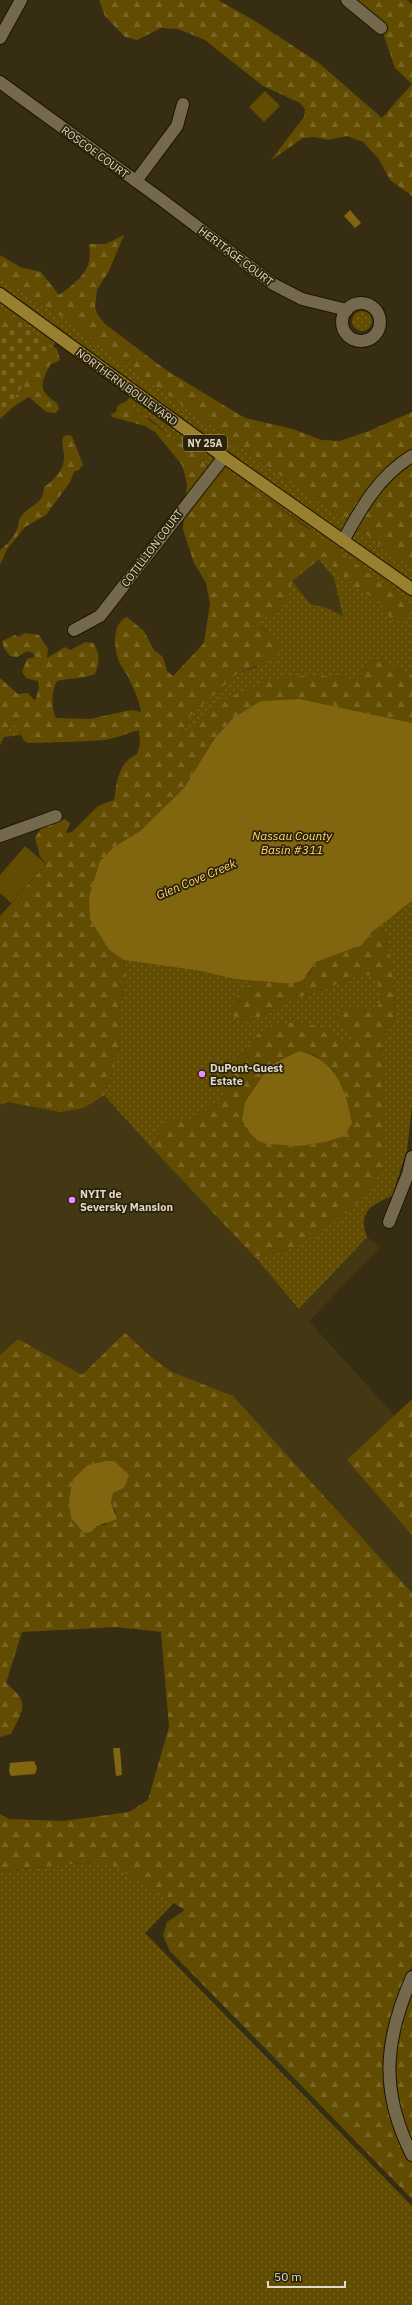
<svg xmlns="http://www.w3.org/2000/svg" width="412" height="2305" font-family="'IBM Plex Sans',sans-serif">
	<style>
		.built { fill: #433714 }
		.grass { fill: url(#grass-dots); fill-rule: evenodd }
		.forest { fill: url(#forest-firs); fill-rule: evenodd }
		.cemetery { fill: url(#cemetery-stones) }
		.pitch { fill: #624c02 }
		.water { fill: #82660f }
		.lines { fill: none; stroke-linecap: round; stroke-linejoin: round }
		.minor-casing { stroke: #1e1500; stroke-width: 14 }
		.major-casing { stroke: #1e1500; stroke-width: 14 }
		.minor { stroke: #74694d; stroke-width: 12 }
		.major { stroke: #997f30; stroke-width: 12 }
		.poi-dot { fill: #e98efe; stroke: #2d2309; stroke-width: 1.5 }
		.labels { text-anchor: middle; dominant-baseline: central; stroke-width: 3.5; stroke-linejoin: round; paint-order: stroke }
		.shield { fill: #2d2309; stroke: #aaa28f; stroke-width: 1 }
		.shield-label { font-size: 10px; font-weight: bold; fill: #dfd9c9 }
		.street-label { font-size: 11px; fill: #dfd9c9; stroke: #2d2309 }
		.poi-label { font-size: 11px; font-weight: bold; fill: #dfd9c9; stroke: #2d2309; text-anchor: start }
		.water-label { font-size: 12px; font-style: italic; fill: #ffd975; stroke: #2d2309 }
	</style>
	<defs>
		<pattern id="grass-dots" width="8" height="8" patternUnits="userSpaceOnUse"><rect width="8" height="8" fill="#624c02"/><path d="M2 2h.1M6 6h.1" fill="none" stroke="#786526" stroke-width="1.8" stroke-linecap="round"/></pattern>
		<pattern id="forest-firs" width="22" height="20" patternUnits="userSpaceOnUse"><rect width="22" height="20" fill="#624c02"/><path d="M5 1l3.5 6h-7zM16 11l3.5 6h-7z" fill="#786526"/></pattern>
		<pattern id="cemetery-stones" width="16" height="16" patternUnits="userSpaceOnUse"><rect width="16" height="16" fill="#624c02"/><path d="M2 7V4a2 2 0 0 1 4 0v3zM10 15v-3a2 2 0 0 1 4 0v3z" fill="#786526"/></pattern>
	</defs>
	<rect width="100%" height="100%" fill="#372d13"/>
	<polygon class="built" points="310,529 412,605 412,1106 407,1150 392,1196 369,1208 363,1221 367,1237 381,1247 309,1321 412,1435 412,1649 0,1403 0,929 114,800"/>
	<g class="grass">
		<path d="M0,276L42,305L71,322L101,347L284,478L336,513L353,522L363,532L412,569V675L377,659L366,664L362,674L356,680L336,676L224,700L180,736L191,715L238,673L257,667L267,630L253,624L279,610L270,587L310,529L247,484L228,473L207,466L201,456L167,434L143,413L135,415L132,403L127,401L133,392L59,338L53,346L0,309ZM319,559L334,578L343,616L324,607L310,604L292,581Z"/>
		<circle cx="362" cy="321" r="10"/>
		<polygon points="13,724 16,725 21,735 4,737 9,727"/>
		<path d="M412,901V1106L407,1150L392,1196C372,1204 357,1212 367,1237L299,1309L255,1257L291,1249L356,1205L384,1086L381,1043L395,1018L393,972L385,931L381,929L372,932Z"/>
		<polygon points="124,960 201,971 234,979 255,981 247,987 239,1021 252,1020 273,1011 290,999 311,994 364,974 373,976 379,987 380,1005 372,1011 349,1008 335,1020 350,1029 354,1040 344,1043 325,1029 304,1022 273,1024 255,1037 235,1063 224,1094 212,1106 194,1120 153,1142 152,1148 104,1095 119,1049 118,1011 126,983"/>
		<polygon points="107,1861 210,1865 145,1933 412,2206 412,2305 0,2305 0,1871"/>
	</g>
	<g class="forest">
		<polygon points="99,0 218,0 258,23 319,63 382,118 412,84 395,68 381,27 347,0 407,0 412,4 412,196 390,180 378,158 363,142 347,136 328,140 314,137 303,138 271,160 304,117 305,109 300,103 263,86 205,40 178,29 161,28 137,40 125,37 105,16"/>
		<path d="M124,235L109,271L97,290L95,307L98,315L105,324L166,370L245,418L293,429L321,440L340,441L369,431L412,412V569L363,532L353,522L336,513L284,478L101,347L71,322L42,305L0,276V255L20,267L41,272L59,295C78,281 94,270 89,244H106Z"/>
		<path d="M0,308L11,313L57,349L60,360L50,365C40,385 38,390 57,403L59,409L56,413L46,412L29,397L13,407L0,419Z"/>
		<path d="M127,401L132,403L135,415L143,413L147,416L149,420L167,434L201,456L207,467L228,473L247,484L412,605V614L398,621L390,617L378,601L356,587L325,560L319,559L292,581L288,601L279,610L254,624C266,631 278,635 282,650L275,658L238,673L191,715L180,735L224,700L269,679L298,676H336L356,680L362,674L366,664L377,659L412,675V723L300,699L260,702L233,718L215,738L184,788L140,831L114,847L90,919L109,950L124,960L126,983L118,1011L119,1049L104,1095L84,1108L60,1112L8,1102L0,1105V916L46,864L40,856L35,838L41,828L47,824L65,819L70,823L66,833L72,832L98,806L114,800C117,781 118,763 137,754L140,745L139,731C130,731 116,739 104,740C79,742 54,742 29,743L24,741L18,728L13,724L9,727L0,745V678L18,694L28,693L35,701L39,688L38,681L26,678L22,672L27,659L35,657L33,653L27,651L17,657L10,656L4,648L2,641L15,635L18,637L25,633L39,635L48,649L47,658L65,647L70,650L86,642L93,643C100,653 100,662 95,674C83,679 70,678 57,681C51,692 51,707 56,718L90,719L131,710L141,712C140,702 132,684 127,675C124,669 119,664 118,659C114,646 112,623 127,617L144,631L154,650L163,657L167,671L173,676L204,643L210,604L206,583L194,563L183,530L187,484L184,472L182,465L155,432L145,426L112,417L111,414L116,412L118,405Z"/>
		<path d="M67,435L72,436L83,465L79,470L74,472L70,482L46,515L25,527L7,549L0,565V550C7,545 15,536 18,527C19,524 18,521 20,518C28,505 44,505 44,487C54,480 65,469 64,456C64,449 61,444 63,437Z"/>
		<path d="M381,929L385,931L393,972L395,1018L381,1044L384,1086L382,1173L356,1205L322,1231L291,1249L255,1257L152,1148C154,1130 176,1111 194,1120L224,1094L235,1063L255,1037L273,1024L304,1022L325,1029L344,1043L354,1040L350,1029L334,1020L335,1012L349,1008L372,1011L379,1005V987L373,976L364,974L311,994L291,999L273,1011L252,1020L239,1021L232,1014C231,999 244,989 255,981L292,984L309,974L316,962L362,945L372,932ZM299,1051L315,1055L334,1071L345,1136L326,1142L300,1146L267,1144L242,1120L245,1102L269,1066Z"/>
		<path d="M125,1333L152,1358L172,1372L233,1396L412,1593V1966C383,2017 376,2077 396,2133C400,2143 408,2152 412,2162C412,2172 412,2188 412,2199L170,1951L163,1936L167,1922L185,1910L107,1861L0,1871V1814L9,1819L63,1821L129,1812L148,1800L169,1727L161,1632L116,1627L22,1632L6,1683C30,1703 24,1708 11,1734L0,1737V1355L18,1339L82,1375ZM114,1461L124,1488L113,1493L111,1503L116,1513L105,1525H97Z"/>
		<polygon points="412,1399 412,1535 347,1460"/>
		<path d="M412,1991V2139C396,2105 392,2069 398,2033C400,2019 407,2004 412,1991Z"/>
	</g>
	<polygon class="cemetery" points="16,319 51,344 0,419 0,342"/>
	<g class="pitch">
		<polygon points="265,91 280,106 264,122 249,107"/>
		<polygon points="25,846 46,864 11,903 0,893 0,875"/>
	</g>
	<g class="water">
		<polygon points="350,210 361,223 355,228 344,216"/>
		<polygon points="300,699 412,723 412,901 372,932 362,945 316,962 303,980 292,984 234,979 201,971 124,960 109,950 90,919 89,897 100,861 114,847 140,831 184,788 215,738 233,718 261,701"/>
		<path d="M299,1051C337,1060 345,1089 352,1123L345,1136L326,1142L300,1146L267,1144L258,1141L250,1133L242,1120L245,1102L269,1066Z"/>
		<polygon points="106,1461 114,1461 125,1471 128,1478 124,1488 113,1493 111,1503 117,1519 97,1526 91,1532 84,1533 71,1518 69,1500 73,1479 88,1465"/>
		<polygon points="120,1748 122,1775 116,1776 113,1748"/>
		<polygon points="34,1761 37,1768 35,1774 11,1776 9,1771 10,1763"/>
	</g>
	<g class="lines">
		<g class="minor-casing">
			<g id="minor">
				<polyline points="347,0 381,28"/>
				<polyline points="0,38 21,0"/>
				<polyline points="0,82 162,200 273,284 302,299 347,310"/>
				<polyline points="136,181 177,126 183,104"/>
				<circle cx="361" cy="322" r="19"/>
				<path d="M343,541C361,508 379,476 412,456"/>
				<polyline points="74,630 100,616 224,457"/>
				<polyline points="0,836 56,816"/>
				<polyline points="389,1222 408,1174 412,1157"/>
				<path d="M412,1977C384,2041 380,2092 412,2155"/>
			</g>
		</g>
		<g class="major-casing">
			<polyline id="major" points="0,294 224,457 412,589"/>
		</g>
		<use href="#minor" class="minor"/>
		<use href="#major" class="major"/>
	</g>
	<g class="poi-dot">
		<circle cx="202" cy="1074" r="4"/>
		<circle cx="72" cy="1200" r="4"/>
	</g>
	<g class="labels">
		<rect class="shield" x="183" y="435" width="44" height="16" rx="3"/>
		<g class="shield-label">
			<text x="205" y="443">NY 25A</text>
		</g>
		<g class="street-label">
			<text transform="translate(95 152) rotate(36)">ROSCOE COURT</text>
			<text transform="translate(236 256) rotate(37)">HERITAGE COURT</text>
			<text transform="translate(127 387) rotate(36)">NORTHERN BOULEVARD</text>
			<text transform="translate(152 548) rotate(-53)">COTILLION COURT</text>
		</g>
		<g class="poi-label">
			<text x="210" y="1068">DuPont-Guest<tspan x="210" dy="13">Estate</tspan></text>
			<text x="80" y="1194">NYIT de<tspan x="80" dy="13">Seversky Mansion</tspan></text>
		</g>
		<g class="water-label">
			<text x="292" y="835">Nassau County<tspan x="292" dy="14">Basin #311</tspan></text>
			<text transform="translate(196 879) rotate(-23)">Glen Cove Creek</text>
		</g>
	</g>
	<path d="M268 2281v6h77v-6" fill="none" stroke="#dfd9c9" stroke-width="2"/>
	<text x="274" y="2281" font-size="12" fill="#dfd9c9" stroke="#2d2309" stroke-width="3" paint-order="stroke">50 m</text>
</svg>
